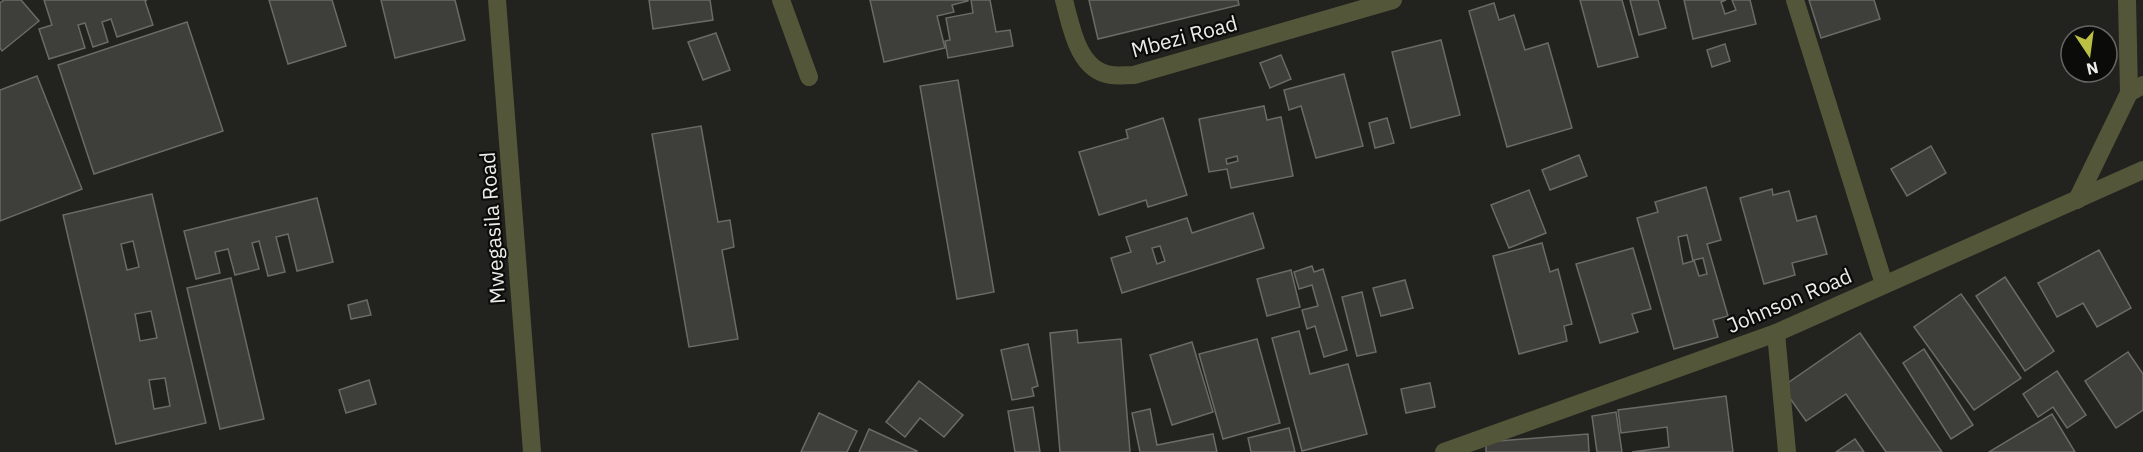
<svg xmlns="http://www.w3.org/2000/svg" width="2143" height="452" font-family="'IBM Plex Sans',sans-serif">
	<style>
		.building { fill: #3e3e3a; stroke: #6a6b66; stroke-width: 1.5; fill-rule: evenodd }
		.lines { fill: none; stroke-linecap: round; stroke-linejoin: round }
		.minor { stroke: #545639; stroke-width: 18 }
		.tertiary { stroke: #545639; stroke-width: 18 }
		.labels { text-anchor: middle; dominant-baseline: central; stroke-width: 4.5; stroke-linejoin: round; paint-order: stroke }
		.street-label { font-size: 21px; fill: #ecece9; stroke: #0b0b0a }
	</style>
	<rect width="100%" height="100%" fill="#22221e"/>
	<g class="building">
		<polygon points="4,0 21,0 39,21 2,51 0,48 0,3"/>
		<polygon points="44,0 147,0 145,1 153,25 117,37 111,19 102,22 108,42 93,47 85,23 78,25 85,48 49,59 39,29 52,25"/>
		<polygon points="269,0 332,0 346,46 288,64"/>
		<polygon points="381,0 455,0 465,40 395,58"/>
		<polygon points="649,0 710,0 713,20 653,29"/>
		<polygon points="870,0 968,0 968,1 952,5 954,12 937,16 945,48 884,62"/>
		<polygon points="971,0 990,0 996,32 1010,30 1013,46 948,58 945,41 950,40 946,18 973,13"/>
		<polygon points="1089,0 1238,0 1239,5 1098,39"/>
		<polygon points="1580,0 1622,0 1638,57 1598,67"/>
		<polygon points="1630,0 1658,0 1666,28 1639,35"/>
		<polygon points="1684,0 1726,0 1721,2 1725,14 1736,10 1732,0 1750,0 1756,24 1693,39"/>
		<polygon points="1809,0 1874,0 1880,19 1821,38"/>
		<polygon points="1494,3 1499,20 1514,15 1525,50 1548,43 1572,128 1507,147 1469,11"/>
		<polygon points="187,22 223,131 94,174 58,65"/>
		<polygon points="716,33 730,70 703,80 688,42"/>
		<polygon points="1441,40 1460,115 1411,128 1392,52"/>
		<polygon points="1725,44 1730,61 1712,67 1707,50"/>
		<polygon points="1281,55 1291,79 1270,88 1260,63"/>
		<polygon points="1344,74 1363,146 1316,158 1301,106 1289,110 1284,90"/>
		<polygon points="37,76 82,189 0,221 0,90"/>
		<polygon points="958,80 994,292 957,299 920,86"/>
		<path d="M1264,106L1267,120L1281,117L1293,176L1231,188L1227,169L1209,172L1199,119ZM1237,156L1238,161L1227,164L1226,159Z"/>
		<polygon points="1163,118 1187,195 1148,207 1146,200 1099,215 1079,152 1128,138 1126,130"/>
		<polygon points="1387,118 1394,143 1375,148 1369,123"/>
		<polygon points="701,126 718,222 730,220 734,247 722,250 738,339 689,347 652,134"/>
		<polygon points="1931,146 1946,173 1907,196 1891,169"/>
		<polygon points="1579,155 1587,176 1550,190 1542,170"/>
		<path d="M1706,187L1721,240L1707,244L1728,316L1713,320L1718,337L1674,349L1637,218L1658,212L1655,202ZM1687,235L1693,261L1683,264L1678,237ZM1703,258L1707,274L1699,276L1694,260Z"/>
		<polygon points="1772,189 1773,195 1789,191 1797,221 1816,216 1827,254 1792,263 1795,275 1764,284 1740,198"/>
		<polygon points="1529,190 1546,233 1509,248 1491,205"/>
		<path d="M152,194L206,423L116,444L63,215ZM133,241L139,267L127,270L121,244ZM151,311L157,338L140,341L135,314ZM165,378L170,406L154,409L149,380Z"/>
		<polygon points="317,198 333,262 297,271 288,234 276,237 285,272 268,276 259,241 252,243 259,269 235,275 228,249 215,252 220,273 196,279 184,231"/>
		<path d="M1253,213L1264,248L1122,293L1111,258L1131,252L1126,237L1187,218L1192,233ZM1160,246L1165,261L1157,264L1152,248Z"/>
		<polygon points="1542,243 1550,272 1558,269 1572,324 1564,326 1567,341 1519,354 1493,256"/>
		<polygon points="1633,248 1651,309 1632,314 1638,332 1600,343 1576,264"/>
		<polygon points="2099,250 2131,308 2097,327 2083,303 2057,317 2038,283"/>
		<polygon points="1312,266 1314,272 1323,269 1347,350 1324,357 1315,326 1307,329 1302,310 1318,306 1312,285 1299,289 1294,272"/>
		<polygon points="1291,270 1300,307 1267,316 1257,279"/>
		<polygon points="2005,277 2054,351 2025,371 1976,296"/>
		<polygon points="231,278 264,419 220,429 187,288"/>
		<polygon points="1405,280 1413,308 1381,316 1373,288"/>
		<polygon points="1362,292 1376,352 1357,356 1342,297"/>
		<polygon points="1961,294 2021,378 1974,410 1914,327"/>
		<polygon points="367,300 371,315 351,319 348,305"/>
		<polygon points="1077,330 1078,343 1121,339 1130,452 1060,452 1050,333"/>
		<polygon points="1299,331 1310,374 1348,364 1367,434 1302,451 1272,338"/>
		<polygon points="1860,333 1942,452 1886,452 1846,394 1806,421 1782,387"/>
		<polygon points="1257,339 1280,423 1223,439 1199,354"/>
		<polygon points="1192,342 1213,412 1172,425 1150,355"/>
		<polygon points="1028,344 1038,386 1032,388 1034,396 1012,400 1001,350"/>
		<polygon points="1924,349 1973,425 1951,439 1903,363"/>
		<polygon points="2128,352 2143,374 2143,410 2116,428 2085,381"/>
		<polygon points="2057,371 2086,415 2067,428 2053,407 2038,417 2023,394"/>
		<polygon points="369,380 376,404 346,413 339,390"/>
		<polygon points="919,381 963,415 944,437 920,418 905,437 886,422"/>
		<polygon points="1430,383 1435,407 1406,413 1401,389"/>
		<polygon points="1726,396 1733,452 1632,452 1669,447 1667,427 1621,433 1618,410"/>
		<polygon points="1033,407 1040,452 1015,452 1008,411"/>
		<polygon points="1150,409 1157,445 1213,434 1217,452 1140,452 1132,413"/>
		<polygon points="1616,412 1622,452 1597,452 1592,416"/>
		<polygon points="819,413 857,431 847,452 801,452"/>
		<polygon points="2052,414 2075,452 1989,452"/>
		<polygon points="1289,428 1295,452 1251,452 1248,438"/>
		<polygon points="869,429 917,451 916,452 859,452"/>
		<polygon points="1588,434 1589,452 1486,452 1486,442"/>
		<polygon points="1855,439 1864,452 1836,452"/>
	</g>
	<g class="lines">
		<g class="minor">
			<polyline points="781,0 809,77"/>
			<path d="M1064,0C1071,26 1078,71 1111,75C1118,76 1126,75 1134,75L1393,0"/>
			<polyline points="1795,0 1884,284"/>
			<polyline points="2127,0 2129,93"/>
			<polyline points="2077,200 2129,93 2143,85"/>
			<polyline points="1776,333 1787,452"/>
			<polyline points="1444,452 1776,333 2143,170"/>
		</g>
		<polyline class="tertiary" points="497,0 532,452"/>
	</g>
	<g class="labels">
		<g class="street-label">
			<text transform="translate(1184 36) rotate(-15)">Mbezi Road</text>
			<text transform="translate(492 228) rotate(-94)">Mwegasila Road</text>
			<text transform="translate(1789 300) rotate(-23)">Johnson Road</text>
		</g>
	</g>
	<g transform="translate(2089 54) rotate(167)"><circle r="28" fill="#0b0b0a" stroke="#656563" stroke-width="1.5"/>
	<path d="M0-4.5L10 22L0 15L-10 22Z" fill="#bbc044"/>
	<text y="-9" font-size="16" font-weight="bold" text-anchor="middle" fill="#ecece9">N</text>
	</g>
</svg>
